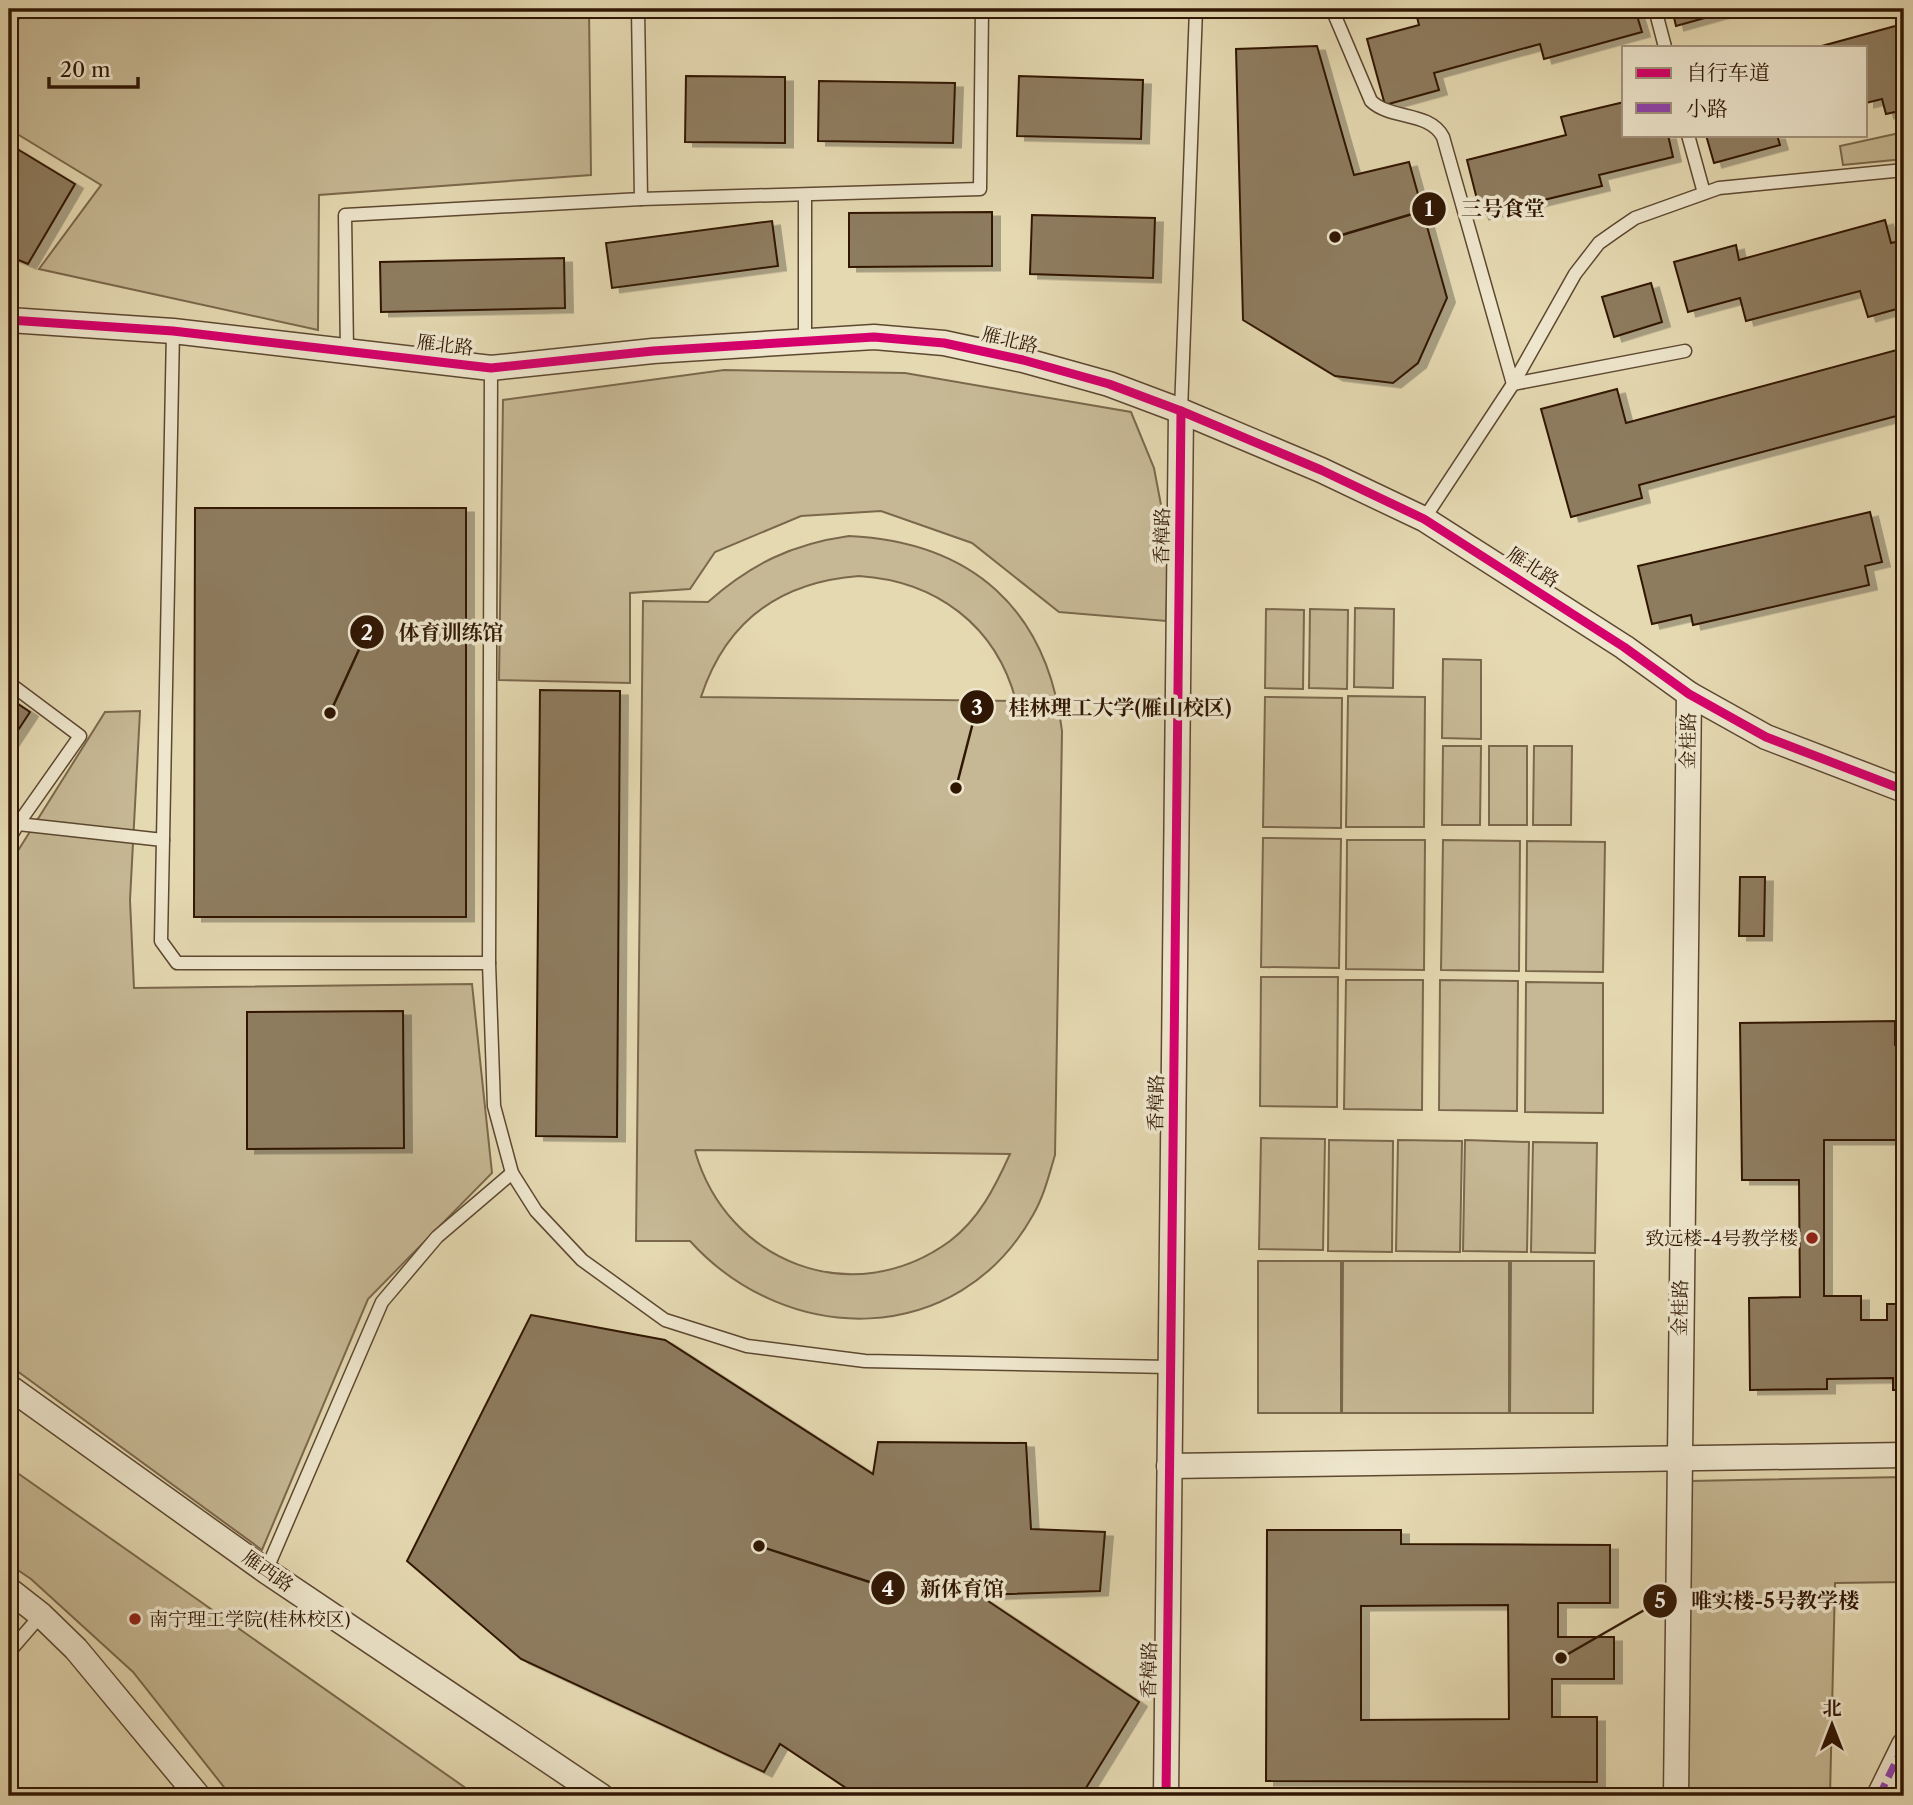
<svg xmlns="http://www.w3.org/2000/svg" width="1913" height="1805" font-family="'Libre Caslon Text','Noto Serif SC',serif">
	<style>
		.green { fill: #c6b894; stroke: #7b684c; stroke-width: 2; fill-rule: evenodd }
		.building { fill: #8e7c5e; stroke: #301704; stroke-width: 2; fill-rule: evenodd; filter: url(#shadow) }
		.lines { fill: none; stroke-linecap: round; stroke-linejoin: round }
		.lane-casing { stroke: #5d4830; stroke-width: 15 }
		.street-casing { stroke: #5d4830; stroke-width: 27 }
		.lane { stroke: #eee6cd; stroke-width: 12 }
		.street { stroke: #eee6cd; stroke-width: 24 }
		.quiet { stroke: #8e44ad; stroke-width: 7; stroke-dasharray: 14 7; stroke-linecap: butt }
		.cycleway-casing { stroke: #eee6cd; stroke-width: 13 }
		.cycleway { stroke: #d6006c; stroke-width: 9 }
		.poi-dot { fill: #8f2418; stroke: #eee6cd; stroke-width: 2.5 }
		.labels { text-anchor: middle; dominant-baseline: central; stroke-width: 7; stroke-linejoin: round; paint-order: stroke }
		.street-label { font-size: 19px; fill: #301704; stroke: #eee6cd }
		.poi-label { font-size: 19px; fill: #301704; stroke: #eee6cd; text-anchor: end }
		.leader { fill: none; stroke: #301704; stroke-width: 2.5 }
		.callout-dot { fill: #301704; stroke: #eee6cd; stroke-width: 2.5 }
		.mark-label { font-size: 21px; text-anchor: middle; font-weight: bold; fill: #fff }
		.callout-label { font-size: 21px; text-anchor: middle; font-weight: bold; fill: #301704; stroke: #eee6cd; stroke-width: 7; stroke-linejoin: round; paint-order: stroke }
	</style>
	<defs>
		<filter id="shadow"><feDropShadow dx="8" dy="4.5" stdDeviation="0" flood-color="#0004"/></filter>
	</defs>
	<rect width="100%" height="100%" fill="#e5d9b2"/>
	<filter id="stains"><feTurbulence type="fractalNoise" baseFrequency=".00286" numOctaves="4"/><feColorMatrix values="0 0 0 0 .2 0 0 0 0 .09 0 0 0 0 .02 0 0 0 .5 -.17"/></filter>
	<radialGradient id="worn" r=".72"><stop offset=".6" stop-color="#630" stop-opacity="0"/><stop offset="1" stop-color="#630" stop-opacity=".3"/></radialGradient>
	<g class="green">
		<polygon points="33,9 589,9 591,175 319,195 318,330 39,269 101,185 9,129 9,26"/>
		<polygon points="1904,132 1904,159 1843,165 1840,146"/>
		<polygon points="724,370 905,373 1131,412 1154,468 1169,547 1166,621 1059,612 972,543 881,511 801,516 715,552 690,589 630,593 630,683 499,680 503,400"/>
		<path d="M849,536C972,542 1047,609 1062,731L1055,1155C1049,1175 1044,1196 1033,1215C958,1349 787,1348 690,1241H636L643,601L708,602C751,564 792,544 849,536ZM859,576C936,581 996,625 1016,701L701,697C726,621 780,582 859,576ZM695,1151L696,1150L1010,1154C995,1187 979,1219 950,1241C853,1312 727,1263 695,1151Z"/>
		<polygon points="1355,608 1394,609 1393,688 1354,687"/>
		<polygon points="1266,609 1304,610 1303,689 1265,688"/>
		<polygon points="1310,609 1348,610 1347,689 1309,688"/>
		<polygon points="1443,659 1481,660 1481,739 1442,738"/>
		<polygon points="1348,696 1425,697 1424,827 1346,827"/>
		<polygon points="1265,697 1342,698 1341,828 1263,827"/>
		<polygon points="140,711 130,900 134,988 472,984 492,1173 368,1299 262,1550 9,1365 9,865 105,712"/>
		<polygon points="1443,746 1481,746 1480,825 1442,825"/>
		<rect x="1489" y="746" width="38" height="79"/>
		<polygon points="1534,746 1572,746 1571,825 1533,825"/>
		<polygon points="1263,838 1341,839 1339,968 1261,967"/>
		<polygon points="1347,840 1425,840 1424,970 1346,969"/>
		<polygon points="1443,840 1520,841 1519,971 1441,970"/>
		<polygon points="1527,841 1605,842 1603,972 1526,971"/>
		<polygon points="1261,977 1338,977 1337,1107 1260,1106"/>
		<polygon points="1346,980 1423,980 1422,1110 1344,1109"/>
		<polygon points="1440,980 1518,981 1517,1111 1439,1110"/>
		<polygon points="1526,982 1603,983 1603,1113 1525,1112"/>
		<polygon points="1261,1138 1325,1139 1323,1250 1259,1249"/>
		<polygon points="1329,1140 1393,1141 1392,1252 1328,1251"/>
		<polygon points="1398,1140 1462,1141 1460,1252 1396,1251"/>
		<polygon points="1465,1140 1529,1142 1527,1252 1463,1251"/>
		<polygon points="1533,1142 1597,1143 1595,1253 1531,1252"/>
		<rect x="1258" y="1261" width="83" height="152"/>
		<polygon points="1343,1261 1509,1261 1509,1413 1342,1413"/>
		<polygon points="1511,1261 1594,1261 1593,1413 1510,1413"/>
		<polygon points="9,1467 477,1796 231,1796 133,1672 31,1579 9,1564"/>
		<polygon points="1904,1477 1904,1582 1835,1583 1830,1796 1685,1796 1690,1481"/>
	</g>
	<g class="building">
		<polygon points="1017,9 1141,9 1141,13"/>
		<polygon points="1415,9 1635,9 1642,32 1544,59 1540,44 1434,73 1439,90 1385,105 1367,39 1419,25"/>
		<polygon points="1672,9 1737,9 1676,26"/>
		<polygon points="1899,25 1904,41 1904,110 1886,114 1882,99 1866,103 1866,47 1818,47"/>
		<polygon points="1317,46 1354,175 1409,162 1447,298 1418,363 1393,383 1335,376 1243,320 1236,49"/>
		<polygon points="686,76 785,77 785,143 685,142"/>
		<polygon points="1019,76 1143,80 1141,139 1017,136"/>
		<polygon points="819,81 955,83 953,143 818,141"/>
		<polygon points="1624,102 1624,135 1668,135 1673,157 1599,175 1602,186 1481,215 1467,160 1566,135 1561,117"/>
		<polygon points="1706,135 1777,135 1780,145 1714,163"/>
		<polygon points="9,144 75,184 28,264 9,256"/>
		<polygon points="992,212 992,266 849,267 849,213"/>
		<polygon points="1032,215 1155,218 1153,278 1030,274"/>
		<polygon points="1885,220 1891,243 1904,240 1904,307 1868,317 1860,291 1746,321 1740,298 1688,312 1674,262 1736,245 1739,260"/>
		<polygon points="772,221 778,266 612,288 606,243"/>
		<polygon points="564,258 565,308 381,312 380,262"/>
		<polygon points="1651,283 1662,322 1614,337 1602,297"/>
		<polygon points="1904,348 1904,414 1639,485 1642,498 1571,517 1541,409 1617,389 1626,423"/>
		<polygon points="195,508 466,508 466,917 194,917"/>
		<polygon points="1870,512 1882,562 1865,566 1869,585 1693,625 1691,615 1652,624 1638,566"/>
		<polygon points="540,690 620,691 617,1137 536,1136"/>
		<polygon points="9,698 30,712 9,744"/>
		<polygon points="1740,877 1765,877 1764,936 1739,936"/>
		<polygon points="403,1011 404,1148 247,1149 247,1012"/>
		<polygon points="1895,1021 1895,1045 1904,1045 1904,1140 1824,1140 1824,1296 1861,1296 1861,1320 1887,1320 1887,1304 1904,1304 1904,1390 1893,1390 1893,1378 1827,1379 1827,1389 1750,1390 1749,1298 1800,1297 1799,1180 1742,1180 1740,1023"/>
		<polygon points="531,1315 665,1340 873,1474 878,1442 1026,1443 1031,1529 1105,1532 1100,1591 979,1595 1139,1702 1081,1796 858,1796 780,1744 764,1772 521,1659 407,1561"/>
		<path d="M1267,1530H1401V1544L1610,1545V1603H1558V1637H1614V1679H1552V1717H1597V1782L1266,1781ZM1508,1605L1509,1719L1361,1720V1606Z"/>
	</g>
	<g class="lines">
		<g class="lane-casing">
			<g id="lane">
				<path d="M1332,9L1371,101C1391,120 1429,111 1443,137L1513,384L1685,351"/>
				<polyline points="1655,9 1665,47"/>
				<polyline points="1688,135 1704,193"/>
				<polyline points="805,195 805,341"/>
				<polyline points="641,199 980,189 982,9"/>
				<polyline points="173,331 161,941 177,963 489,963 491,368"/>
				<polyline points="347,351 345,215 641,199 638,9"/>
				<polyline points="1181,411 1196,9"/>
				<polyline points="1424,519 1513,384 1575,274 1599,243 1616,231 1635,218 1719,188 1904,170"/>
				<polyline points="9,683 80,736 18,824 163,840"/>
				<polyline points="9,839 18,824"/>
				<polyline points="489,963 494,1106 512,1173 536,1211 582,1260 665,1320 747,1346 865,1361 1170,1367"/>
				<polyline points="266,1571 382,1302 437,1237 512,1173"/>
				<polyline points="9,1652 41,1615"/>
			</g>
		</g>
		<g class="street-casing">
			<g id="street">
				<polyline points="9,320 173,331 491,368 653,351 874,337 944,343 1023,360 1109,384 1181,411 1321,470 1424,519 1624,647 1689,694 1766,737 1904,790"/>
				<polyline points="9,1387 266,1571 601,1796"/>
				<polyline points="1169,1466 1904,1455"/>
				<polyline points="9,1590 41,1615 76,1649 198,1796"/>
				<polyline points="1166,1796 1181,411"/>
				<polyline points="1676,1796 1689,694"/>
				<polyline points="1879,1796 1904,1745"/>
			</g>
		</g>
		<use href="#lane" class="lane"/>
		<use href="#street" class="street"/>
		<polyline class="quiet" points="1879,1796 1904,1745"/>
		<g class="cycleway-casing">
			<g id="cycleway">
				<polyline points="9,320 173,331 491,368 653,351 874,337 944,343 1023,360 1109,384 1181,411 1321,470 1424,519 1624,647 1689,694 1766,737 1904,790"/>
				<polyline points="1166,1796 1181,411"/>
			</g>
		</g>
		<use href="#cycleway" class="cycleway"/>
	</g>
	<g class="poi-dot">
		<circle cx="1812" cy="1238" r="7"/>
		<circle cx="135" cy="1619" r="7"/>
	</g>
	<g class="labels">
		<g class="street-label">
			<text transform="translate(1010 340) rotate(14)">雁北路</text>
			<text transform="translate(445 345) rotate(7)">雁北路</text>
			<text transform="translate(1162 536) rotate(-89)">香樟路</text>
			<text transform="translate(1533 567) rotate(33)">雁北路</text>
			<text transform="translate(1688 741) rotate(-89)">金桂路</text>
			<text transform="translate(1156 1103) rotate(-89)">香樟路</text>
			<text transform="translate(1680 1308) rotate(-89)">金桂路</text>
			<text transform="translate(268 1571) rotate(35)">雁西路</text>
			<text transform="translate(1149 1670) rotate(-89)">香樟路</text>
		</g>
		<g class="poi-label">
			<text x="1798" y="1238">致远楼-4号教学楼</text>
			<text x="149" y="1619" text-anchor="start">南宁理工学院(桂林校区)</text>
		</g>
	</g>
	<path class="leader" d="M1335 237L1429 209M330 713L367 632M956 788L977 707M759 1546L888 1588M1561 1658L1660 1601"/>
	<g class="callout-dot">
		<circle cx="1335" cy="237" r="7"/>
		<circle cx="330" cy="713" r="7"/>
		<circle cx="956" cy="788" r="7"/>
		<circle cx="759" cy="1546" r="7"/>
		<circle cx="1561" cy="1658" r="7"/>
		<circle cx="1429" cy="209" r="18"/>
		<circle cx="367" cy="632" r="18"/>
		<circle cx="977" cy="707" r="18"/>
		<circle cx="888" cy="1588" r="18"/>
		<circle cx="1660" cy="1601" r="18"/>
	</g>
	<g class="mark-label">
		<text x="1429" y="216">1</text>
		<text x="367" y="640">2</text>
		<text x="977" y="715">3</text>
		<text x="888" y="1596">4</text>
		<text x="1660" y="1608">5</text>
	</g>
	<g class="callout-label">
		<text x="1503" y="216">三号食堂</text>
		<text x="451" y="640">体育训练馆</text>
		<text x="1120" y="715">桂林理工大学(雁山校区)</text>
		<text x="962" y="1596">新体育馆</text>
		<text x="1775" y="1608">唯实楼-5号教学楼</text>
	</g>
	<rect width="1913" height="1805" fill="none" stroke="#e5d9b2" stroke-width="35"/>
	<rect x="10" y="10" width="1892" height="1784" fill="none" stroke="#301704" stroke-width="3.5"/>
	<rect x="18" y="18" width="1878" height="1770" fill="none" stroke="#301704" stroke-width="2"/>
	<rect x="1622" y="46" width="245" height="91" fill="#eee6cd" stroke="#a2937d" stroke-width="2"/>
	<rect x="1636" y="68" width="35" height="10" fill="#d6006c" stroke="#a2937d" stroke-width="2"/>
	<text x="1686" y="80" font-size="21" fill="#301704">自行车道</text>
	<rect x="1636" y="103" width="35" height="10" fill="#8e44ad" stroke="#a2937d" stroke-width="2"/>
	<text x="1686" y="116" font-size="21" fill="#301704">小路</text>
	<g transform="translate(1832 1725)" stroke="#eee6cd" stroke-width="5" paint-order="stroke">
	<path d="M0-5L12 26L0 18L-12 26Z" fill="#301704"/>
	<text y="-10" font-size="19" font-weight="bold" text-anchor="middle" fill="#301704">北</text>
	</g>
	<path d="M49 77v10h89v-10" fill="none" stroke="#301704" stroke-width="3.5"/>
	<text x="60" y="77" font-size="21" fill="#301704" stroke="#eee6cd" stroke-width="5" paint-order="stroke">20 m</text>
	<rect width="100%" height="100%" filter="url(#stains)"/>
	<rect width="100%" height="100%" fill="url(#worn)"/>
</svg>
